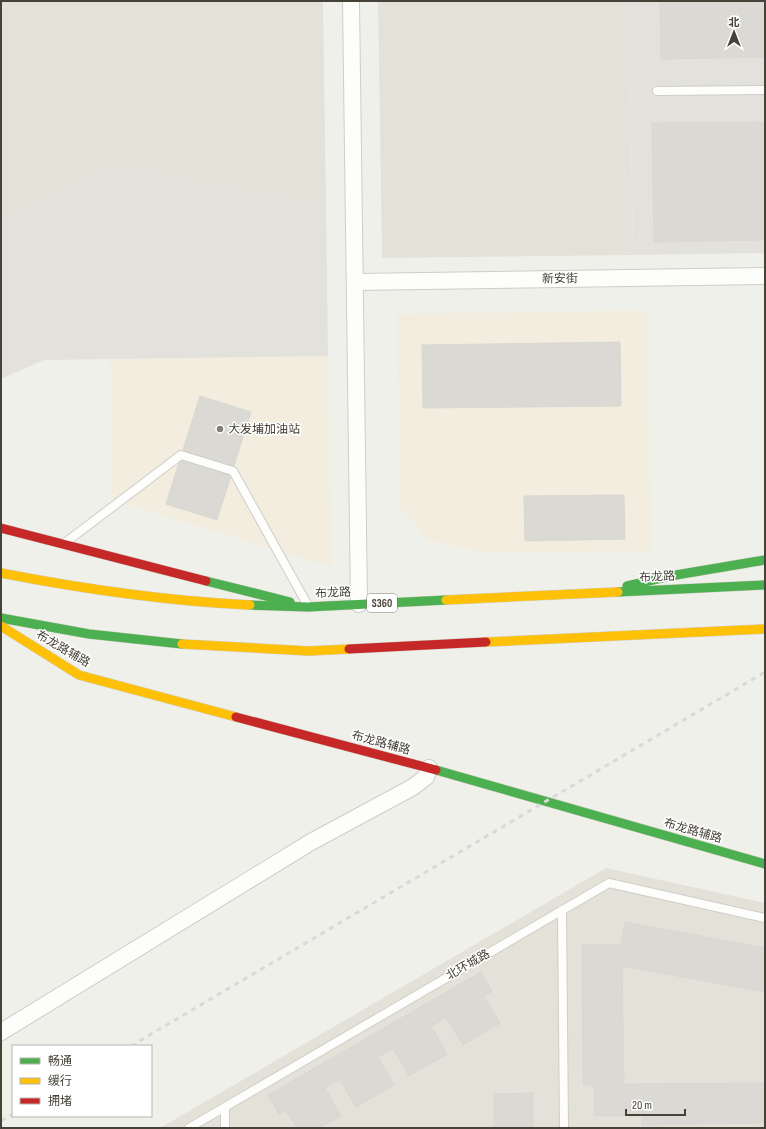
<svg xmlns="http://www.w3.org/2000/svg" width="766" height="1129" font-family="'Sofia Sans Condensed','Noto Sans SC',sans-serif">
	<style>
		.residential { fill: #e4e2d8 }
		.commercial { fill: #f2edde }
		.industrial { fill: #e3e1dc }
		.building { fill: #dad9d3; stroke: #d8d7d1 }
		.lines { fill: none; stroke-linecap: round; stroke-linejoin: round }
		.lane-casing { stroke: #cecdc8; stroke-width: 10 }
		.street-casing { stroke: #cecdc8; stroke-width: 18 }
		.fast-casing { stroke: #cfcdc2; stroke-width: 10 }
		.slow-casing { stroke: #cfcdc2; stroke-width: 10 }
		.jam-casing { stroke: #cfcdc2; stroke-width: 10 }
		.lane { stroke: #fdfdfc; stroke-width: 8 }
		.street { stroke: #fdfdfc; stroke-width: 16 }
		.fast { stroke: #4caf50; stroke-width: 9 }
		.slow { stroke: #ffc107; stroke-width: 9 }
		.jam { stroke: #c62828; stroke-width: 9 }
		.rail { stroke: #d9d9d8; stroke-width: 3; stroke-dasharray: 5 5; stroke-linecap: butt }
		.poi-dot { fill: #827f76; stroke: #fff; stroke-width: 1.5 }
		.labels { text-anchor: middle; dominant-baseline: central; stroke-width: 3; stroke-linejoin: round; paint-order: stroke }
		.shield { fill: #fff; stroke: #7e7b73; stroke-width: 1 }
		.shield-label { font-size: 11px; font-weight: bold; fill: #464237 }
		.street-label { font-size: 12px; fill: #464237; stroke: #fff }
		.poi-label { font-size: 12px; fill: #464237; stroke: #fff; text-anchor: start }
	</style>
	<rect width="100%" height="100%" fill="#f0f0eb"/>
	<g class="residential">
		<polygon points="1,1 323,1 326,203 112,167 1,222"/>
		<polygon points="378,1 629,1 633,255 382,258"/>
		<polygon points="606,868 765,903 765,1128 160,1128"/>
	</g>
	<g class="commercial">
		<polygon points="647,310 651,551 486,553 427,540 400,506 397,314"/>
		<polygon points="328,356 331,567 112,500 110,359"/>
	</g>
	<g class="industrial">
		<polygon points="629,1 765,1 765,253 633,255"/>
		<polygon points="112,167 326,203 328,356 44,360 1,379 1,222"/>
	</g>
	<g class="building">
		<polygon points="660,1 765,1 765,57 661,59"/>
		<polygon points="765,122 765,240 654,242 652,123"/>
		<polygon points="620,342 621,406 423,408 422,345"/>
		<polygon points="200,396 251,412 217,520 166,504"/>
		<polygon points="624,495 625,539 525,541 524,496"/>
		<polygon points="625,922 765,948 765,992 622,966 624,1084 765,1083 765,1123 642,1125 642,1116 594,1116 594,1085 583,1085 582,945 621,945"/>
		<polygon points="481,972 492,991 484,996 500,1023 463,1045 446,1018 431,1026 447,1054 409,1076 393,1048 378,1057 394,1085 356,1107 340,1079 325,1088 341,1116 319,1128 297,1128 286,1110 279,1114 268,1095"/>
		<polygon points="533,1093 533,1128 494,1128 494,1094"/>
	</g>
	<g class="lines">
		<g class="lane-casing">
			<g id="lane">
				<polyline points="657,91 765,90"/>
				<polyline points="66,542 181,455 233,471 307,604"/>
				<polyline points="562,910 564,1128"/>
				<polyline points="225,1107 225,1128"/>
				<polyline points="189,1128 609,883 765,918"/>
			</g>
		</g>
		<g class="street-casing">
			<g id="street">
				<polyline points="351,1 359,604"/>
				<polyline points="355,282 765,276"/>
				<polyline points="1,1032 311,842 413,787 426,777 429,768"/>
			</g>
		</g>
		<g class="fast-casing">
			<g id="fast">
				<polyline points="206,581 290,602"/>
				<polyline points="627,586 670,576 765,560"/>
				<polyline points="618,592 765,585"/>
				<polyline points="250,605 308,607 446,600"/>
				<polyline points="1,618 89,634 182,644"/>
				<polyline points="436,770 765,864"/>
			</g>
		</g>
		<g class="slow-casing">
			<g id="slow">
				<path d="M1,573C83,589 166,601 250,605"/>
				<polyline points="446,600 618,592"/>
				<polyline points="1,626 79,675 236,717"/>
				<polyline points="486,642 765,629"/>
				<polyline points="182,644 309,651 349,649"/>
			</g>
		</g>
		<g class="jam-casing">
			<g id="jam">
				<polyline points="1,528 206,581"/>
				<polyline points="349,649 486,642"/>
				<polyline points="236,717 436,770"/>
			</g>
		</g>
		<use href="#lane" class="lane"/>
		<use href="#street" class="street"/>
		<use href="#fast" class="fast"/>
		<use href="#slow" class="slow"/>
		<use href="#jam" class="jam"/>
		<g class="rail">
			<polyline points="131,1046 765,672"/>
			<polyline points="1,1121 13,1114"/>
		</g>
	</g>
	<circle class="poi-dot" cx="220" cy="429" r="4"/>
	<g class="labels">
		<rect class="shield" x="367" y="594" width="30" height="18" rx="3"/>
		<g class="shield-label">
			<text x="382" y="603">S360</text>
		</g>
		<g class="street-label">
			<text transform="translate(560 279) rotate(-1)">新安街</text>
			<text transform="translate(657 577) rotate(-3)">布龙路</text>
			<text transform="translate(333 593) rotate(-3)">布龙路</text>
			<text transform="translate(63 649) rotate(30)">布龙路辅路</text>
			<text transform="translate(381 743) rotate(15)">布龙路辅路</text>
			<text transform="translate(693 831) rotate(16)">布龙路辅路</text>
			<text transform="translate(468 965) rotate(-30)">北环城路</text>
		</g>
		<g class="poi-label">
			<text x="228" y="429">大发埔加油站</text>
		</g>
	</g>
	<rect width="766" height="1129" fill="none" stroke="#464237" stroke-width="4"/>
	<rect x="12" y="1045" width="140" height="72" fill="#ffffff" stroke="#b5b3af"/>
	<rect x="20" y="1058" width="20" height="6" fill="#4caf50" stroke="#b5b3af"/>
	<text x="48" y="1065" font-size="12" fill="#464237">畅通</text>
	<rect x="20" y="1078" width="20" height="6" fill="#ffc107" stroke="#b5b3af"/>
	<text x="48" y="1085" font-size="12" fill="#464237">缓行</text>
	<rect x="20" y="1098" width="20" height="6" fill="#c62828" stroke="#b5b3af"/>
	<text x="48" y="1105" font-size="12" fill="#464237">拥堵</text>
	<g transform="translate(734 32)" stroke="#ffffff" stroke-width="3" paint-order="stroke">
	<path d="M0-3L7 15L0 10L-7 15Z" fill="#464237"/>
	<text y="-6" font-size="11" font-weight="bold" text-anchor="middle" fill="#464237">北</text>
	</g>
	<path d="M626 1109v6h59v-6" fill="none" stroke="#464237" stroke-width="2"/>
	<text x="632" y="1109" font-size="12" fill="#464237" stroke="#ffffff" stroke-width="3" paint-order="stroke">20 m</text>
</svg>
